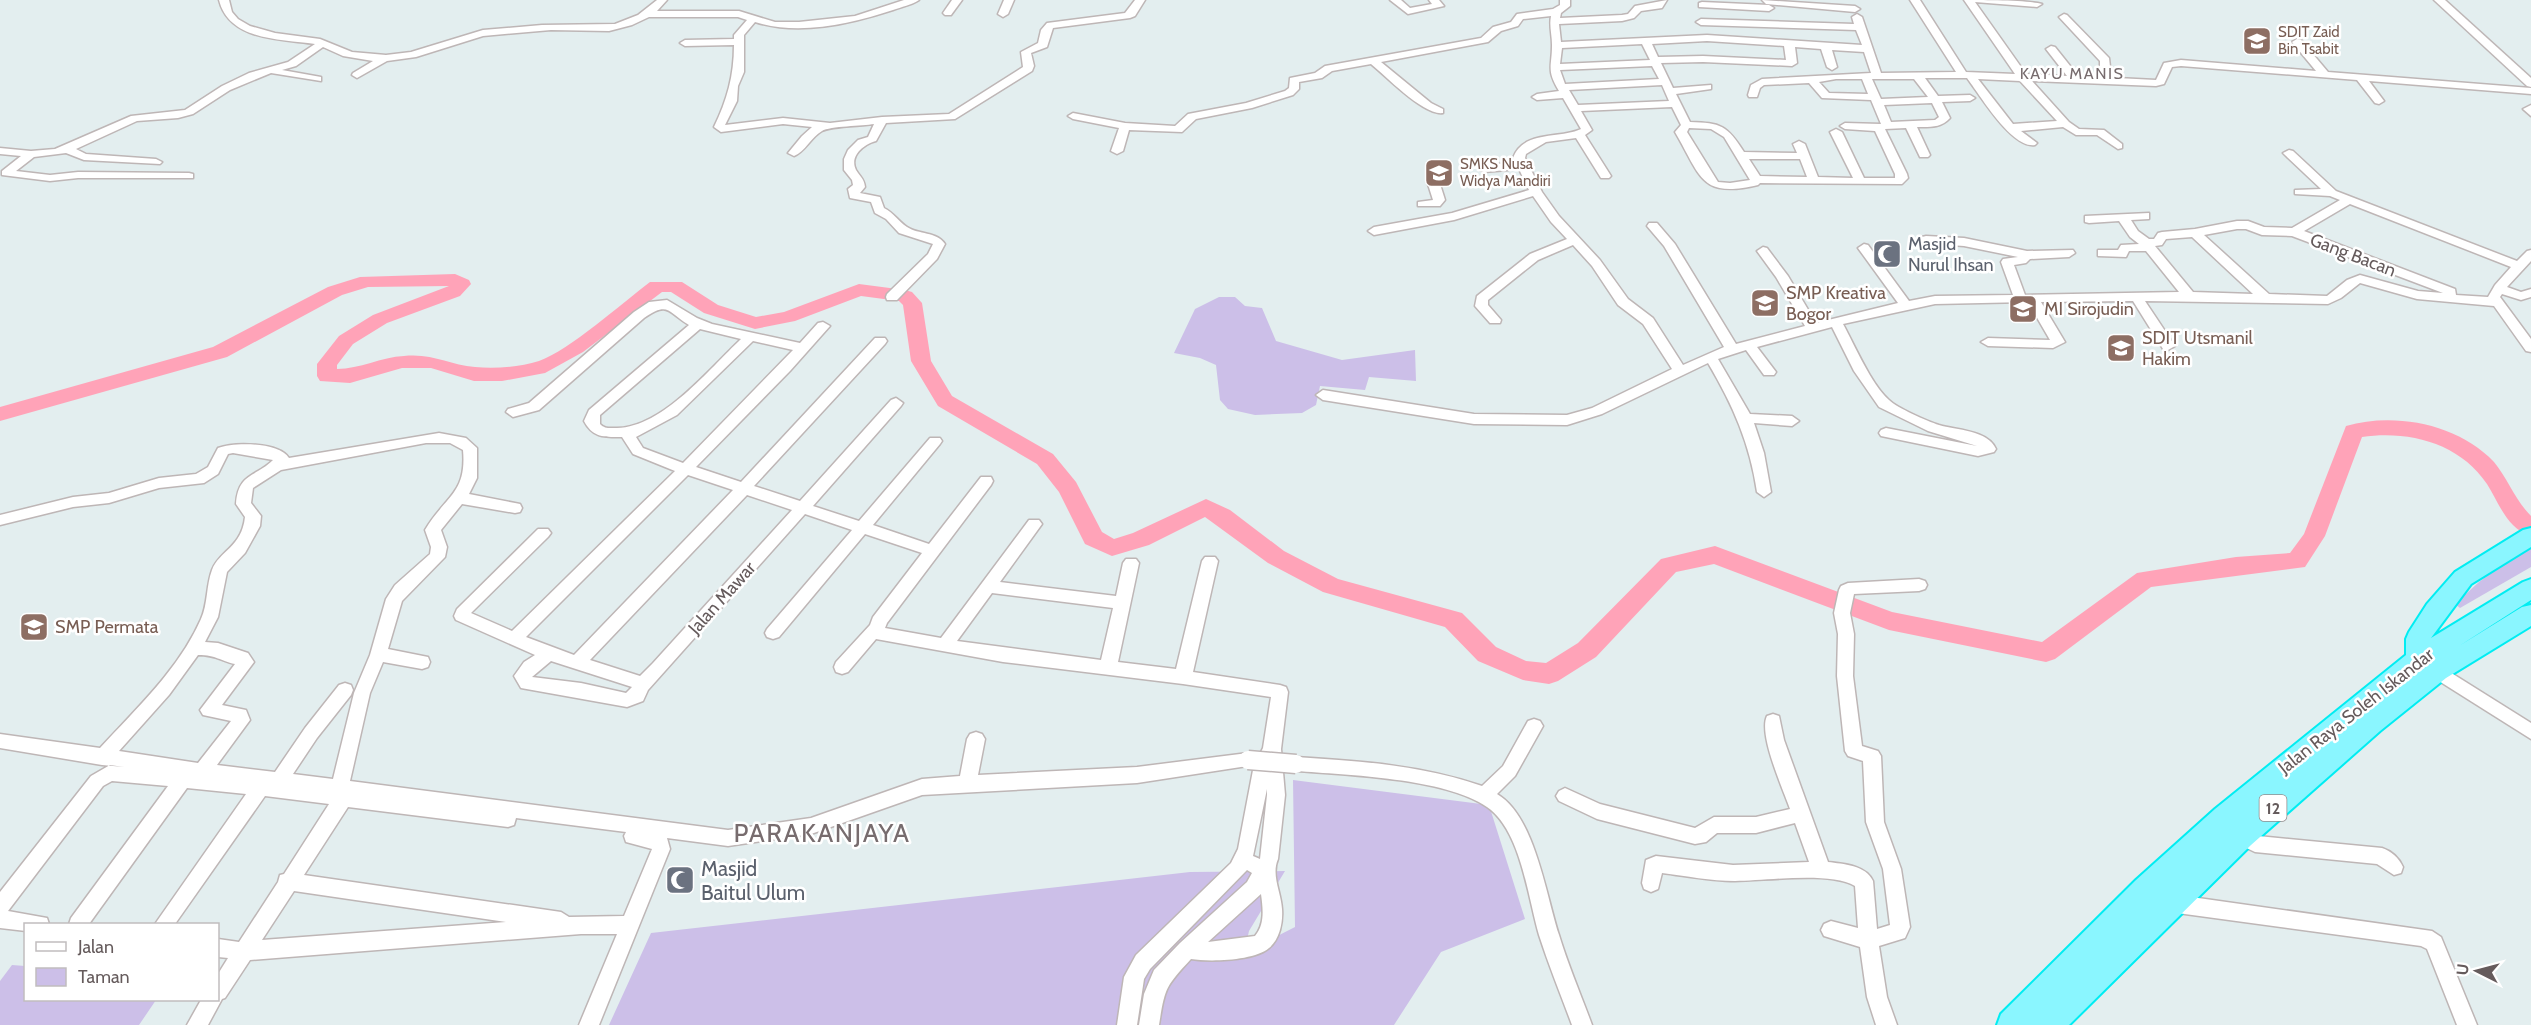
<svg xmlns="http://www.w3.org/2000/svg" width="2531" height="1025" font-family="Cabin,sans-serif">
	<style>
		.green { fill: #ccbfe8 }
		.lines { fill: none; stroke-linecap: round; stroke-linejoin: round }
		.river { fill: #ffa3b8; fill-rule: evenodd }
		.minor-casing { stroke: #beb6b6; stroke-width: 3 }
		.highway-casing { stroke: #00edf2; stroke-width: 4 }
		.minor { fill: #fff; fill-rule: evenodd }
		.highway { fill: #8af6ff; fill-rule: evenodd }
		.minor-bridge-casing { stroke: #beb6b6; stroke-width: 21; stroke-linecap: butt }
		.minor-bridge { stroke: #fff; stroke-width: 18 }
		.labels { text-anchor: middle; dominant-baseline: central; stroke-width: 5; stroke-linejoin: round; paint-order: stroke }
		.far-education-label { font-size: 15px; fill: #785e54; stroke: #fff; text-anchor: start }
		.far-neighbourhood-label { font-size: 16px; letter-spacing: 1.5px; fill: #776c6e; stroke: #fff }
		.shield { fill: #fff; stroke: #938c8d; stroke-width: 1.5 }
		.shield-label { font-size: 16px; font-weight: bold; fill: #655b5c }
		.worship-label { font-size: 18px; fill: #5b616d; stroke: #fff; text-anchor: start }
		.street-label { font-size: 18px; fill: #655b5c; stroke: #fff }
		.education-label { font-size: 18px; fill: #785e54; stroke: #fff; text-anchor: start }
		.near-worship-label { font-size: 21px; fill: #5b616d; stroke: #fff; text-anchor: start }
		.near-quarter-label { font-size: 26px; letter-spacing: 1.5px; fill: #776c6e; stroke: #fff }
	</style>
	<rect width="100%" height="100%" fill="#e3eeef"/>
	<g class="green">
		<polygon points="1219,297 1235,297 1245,306 1262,308 1276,341 1342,360 1415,350 1416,381 1369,377 1365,390 1320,386 1316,405 1302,413 1255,415 1228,409 1220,400 1216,365 1200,358 1174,353 1195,309"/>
		<polygon points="2531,543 2531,567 2460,608 2455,604 2479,582"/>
		<polygon points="1293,780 1489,805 1525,919 1441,952 1394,1025 609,1025 651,933 1190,872 1285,871 1249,931 1244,953 1295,927"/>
		<polygon points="12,965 25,966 26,1000 156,1000 139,1025 0,1025 0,981"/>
	</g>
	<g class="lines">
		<path class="river" d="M455,274L469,280L471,284L460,296L387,323L353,344L337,365V369C360,369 381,357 404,356C433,353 449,365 475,367C495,369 520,367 539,361C570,350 622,303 650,282H682L718,305L756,317L784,312L859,284L905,290L912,292L922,303L931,361L952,396L1053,454L1076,482L1102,532L1114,539L1133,533L1206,499L1230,510L1284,551L1338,579L1462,613L1496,647L1526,661L1546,663L1578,643L1661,559L1715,546L1892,612L2042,642L2137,573L2236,557L2290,553L2304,534L2346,426C2395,412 2458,424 2494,462C2508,479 2515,500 2531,516V536C2507,529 2499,503 2487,484C2460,443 2408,430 2362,437L2325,536L2305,567L2151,587L2055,659L2046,662L1889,630L1714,564L1676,572L1596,657L1558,681L1549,684L1523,680L1478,661L1445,627L1323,592L1268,563L1205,517L1149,545L1112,556L1085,544L1059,492L1037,464L938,406L911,361L903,305L899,301L861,296L795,321L755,329L704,313L671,292H662L583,352L545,373L502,381H474L431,368H402L350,383L320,381L317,376V364L339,336L373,315L449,286L368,287L342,295L227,357L0,421V407L213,347L328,287L360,277Z"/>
		<g class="minor-casing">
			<g id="minor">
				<path d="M219,0H229L232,12L238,19L250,26L275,33L320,39L352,52L386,55L411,52L483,30L542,25L615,24L638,15L657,0H667L657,11H739L775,22H799L855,16L904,0H919C912,5 901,7 893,10C850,24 799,36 755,22L744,35V72L738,86L737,101L725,125L783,118L830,123L882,117L949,114L1023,67L1021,52L1038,43L1041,30L1047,23L1125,13L1135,0H1145L1135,16L1130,18L1053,28L1047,47L1031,53L1034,66L1032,71L955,119L886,123L876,141C864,144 849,156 856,170C860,177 864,178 865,187L860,193L880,197L884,208C894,213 898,221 907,227C919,235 936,231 945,244L937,259L897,300H887L886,297L887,294L928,254L933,244L899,233L886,219L875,213L871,202L850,198L848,189L853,185L852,180L844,170V159L848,150L858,140L868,137L874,124C863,126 830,126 822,131C811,137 805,152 794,156L788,153L802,136L812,127L783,124L721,132L714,127C727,100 734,76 734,45L685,46L680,43L685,40L734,39V35L747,20L738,17H649L632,25L609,31L551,30L483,36L416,57L387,61L357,78L352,75L353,73L373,61L343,56L323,47L296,66L282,70L321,77V81L271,73L230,90L193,114L178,118L137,121L76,149L86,154L156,159L162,162L160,164L84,160L66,153L34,157L16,171L50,175L78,172L189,173L193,174V178H78L50,181L2,175V171L21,156L0,154V148L31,151L55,149L131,116L185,110L222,86L249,73L288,62L315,44C281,39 229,41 219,0Z"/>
				<polygon points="952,0 962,0 951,15 945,15 943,13"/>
				<polygon points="1004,0 1014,0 1008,14 1003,17 998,14"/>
				<polygon points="1390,0 1401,0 1410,8 1432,4 1429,0 1439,0 1444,6 1408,14"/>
				<path d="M1560,0H1570V6L1561,13L1560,18L1622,15L1628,14L1635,6L1667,0L1662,8L1641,11L1634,18L1622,21L1559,24L1561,42L1707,35L1862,45L1856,30L1701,25L1696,22L1701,19L1854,24L1852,17L1857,14L1862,17L1881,73L1956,72L1910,0H1920L1966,72L2015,74L1964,0C1982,0 2029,0 2042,4L2037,7L1975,2L2026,74L2067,76L2046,49L2051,46L2055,47L2079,77L2107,78L2100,67V61L2059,17L2064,14L2067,15L2109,58L2110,67L2117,78L2156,80L2164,63L2181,60L2316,71L2292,42L2297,39L2301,40L2328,72L2531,88V94L2369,81L2384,101L2379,104L2375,103L2357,80L2181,66L2172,67L2164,84L2156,86L2032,81L2069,122L2079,129L2104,130L2122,144V148L2118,149L2097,135H2076L2063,127L2021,131L2037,143L2035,145C2012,149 1980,95 1967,78H1925L1938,96L1970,95L1975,98L1970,101L1942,102L1950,118C1941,128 1930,127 1917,127L1930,155L1928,157H1920L1906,128L1885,129L1907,174L1908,178L1902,184L1760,183L1758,185C1700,199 1701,176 1675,132L1681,125L1672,107L1581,111L1592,130L1585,135L1611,176L1609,178H1601L1576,138L1546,142L1526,154L1525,158L1542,192L1559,216L1600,260L1628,299L1653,318L1683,365L1724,347L1664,246L1647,226L1649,223H1657L1675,244L1736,344L1805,326L1776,277L1757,251L1763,247L1767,248L1788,276L1816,323L1898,303L1858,248L1864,244L1868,245L1909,301L1935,296L2013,295L2001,262L2003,259L2018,257L1964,246L1922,243V237L1926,236L1964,238L2027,251L2073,250L2075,253L2069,257L2030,259L2026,263L2014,265L2025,295L2179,292L2146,251H2129L2126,257L2098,256V250H2118L2121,245L2139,244L2130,237L2119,221L2089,223L2085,222V216L2149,213V219L2131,220L2138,231L2149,239H2154L2158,233L2162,232L2195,229L2237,221H2248L2264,227L2292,228L2340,200L2330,196L2295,194V190L2321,189L2285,155L2283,153L2289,150L2293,151L2336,191L2517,261L2527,251L2531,250V261L2507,287L2521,292L2531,289V297L2521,300L2502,294L2500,297L2531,339V352L2526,351L2494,306L2417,299L2360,283L2341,298L2328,304L2145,301L2175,346L2168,350L2163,349L2133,301L2041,302L2065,342L2053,348L1988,346L1981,342L1988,338L2050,340L2028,302L1935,304L1843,324C1855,346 1871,384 1889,400C1897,408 1927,421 1939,425C1956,430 1988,430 1996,449L1994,452L1978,456L1881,436L1879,433L1881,430L1886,428L1977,446L1928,431L1879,407L1854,371L1832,327L1757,347L1776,372L1774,375H1764L1746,350L1718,359L1750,414L1792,416L1799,421L1792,426L1754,423L1764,453L1771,492L1764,497L1757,492C1750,444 1733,405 1708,363L1602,414L1567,425L1474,424L1323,400L1316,395L1323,390L1474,414L1567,415L1592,408L1672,369L1643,324L1618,305L1592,266L1573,245L1538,260L1488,300V305L1501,320L1500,323H1490L1475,306L1477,296L1530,254L1567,239L1551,222L1533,196L1454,220L1374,235L1368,231L1374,227L1452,213L1529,190L1519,169L1484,172L1478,169L1484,166L1515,162L1513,158C1523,130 1560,139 1581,129L1563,98L1537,100L1532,97L1537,94L1559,91C1546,69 1552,68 1552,45C1552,34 1549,26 1551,16L1523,19L1518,26L1501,31L1488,42L1381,62L1431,103L1443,109V113C1424,116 1386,76 1371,64L1332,71L1322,78L1299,82V89L1293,95L1252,108L1196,119L1182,132L1129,130L1123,151L1117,154L1111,151L1119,128L1073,119L1068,116L1073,113L1125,123L1175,126L1188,114L1246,103L1285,91L1289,88L1290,78L1315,73L1325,66L1481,38L1493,27L1511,22L1517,14L1553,9L1560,5ZM1707,41L1784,46L1786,60L1703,56L1658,57L1652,44ZM1642,44L1650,60L1560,64L1562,48ZM1795,47L1821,49L1827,67L1832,70L1837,67L1832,50L1864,52L1871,73L1762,79L1751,85L1748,95L1749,97H1757L1760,88L1764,85L1809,83L1822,98L1871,100L1881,124L1845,123L1840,126L1845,129L1875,131L1895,174V178H1864L1842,132L1836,129L1830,132L1853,178L1818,177L1805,144L1799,141L1793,144L1797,153L1744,152C1727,125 1721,123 1690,122L1676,94L1711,89V85L1673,88L1661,63L1703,62L1792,66L1797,63ZM1652,66L1659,79L1565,84L1560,70ZM1836,79H1862L1868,94L1829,93L1819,82ZM1872,79H1914L1928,97L1881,99ZM1978,79L2020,81L2057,121L2013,124ZM1662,85L1669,101L1578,105L1569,90ZM1932,103L1939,117L1935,120L1891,122L1884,105ZM1689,128L1711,129L1724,137L1750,180L1730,183L1718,182L1687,132ZM1749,159H1800L1807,177L1760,176ZM2350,204L2511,267L2495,285L2488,297L2456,295L2455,289L2304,231ZM2237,229H2246L2262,235L2292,236L2443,293L2418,291L2360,275L2347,280L2327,296L2269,294L2204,235ZM2192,237L2253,294L2193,292L2155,246L2162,245L2166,239Z"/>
				<polygon points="1762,0 1855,6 1860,9 1855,12 1766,4"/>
				<polygon points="2434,0 2445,0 2531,78 2531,87 2527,86"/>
				<polygon points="1702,2 1769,5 1774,8 1769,11 1699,7 1699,3"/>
				<polygon points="2531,105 2531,116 2523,109"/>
				<polygon points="1433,178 1439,181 1445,200 1440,206 1418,206 1418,202 1433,200 1427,181"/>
				<path d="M667,300L697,318L712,324L800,343L818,323L823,322L830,326L790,371L696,467L741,482L875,338H885L887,341L885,344L754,486L800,501L891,400L896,398L903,403L901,406L813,506L859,521L930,438H940L942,441L940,444L873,525L929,544L981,477H991L993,481L991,485L887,623L885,628L941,638L1029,520H1039L1042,524L1000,582L1116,596L1123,563L1126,559H1136L1139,563L1118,662L1176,669L1202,561L1205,557H1215L1218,561L1193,672L1280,685L1286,687L1288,692L1281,749L1285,795L1278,859C1271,875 1281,892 1282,909C1283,922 1280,939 1269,948C1254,961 1209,962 1191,959C1165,987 1165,988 1159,1025H1139L1144,994L1154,970L1180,943L1247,882L1252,873L1247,870L1150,969L1144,979L1137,1025H1117L1124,977L1136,955L1231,863L1238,849L1254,765L1137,783L922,795L811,834L728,846L667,838L670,849L599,1025H579L617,934H581L250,960L225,998L222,999L208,1025H187L201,1000H218V974L228,958L218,957V939L239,942L278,882L280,875L284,874L329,804L265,796L175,924H155L246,794L187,788L89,924H69L71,918L168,786L112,781L103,786L8,911L47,918L49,924H26V931L0,928V892L91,776L110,765L124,767L102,765L0,748V734L100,748C136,709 179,669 201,619C208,604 206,586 212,570C219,551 242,547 245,517L236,504C238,473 256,477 273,460L233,453L228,454L218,474L204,483L159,488L109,503L73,507L0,525V515L73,497L109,493L159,478L196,474L208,467L218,448C234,442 279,442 289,458L439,433L466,438L477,448V478L469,494L515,503L520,504L522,508L520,512L515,513L462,504L441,530L447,547L445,557L402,601L388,649L428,657L430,662L428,667L422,669L383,662L370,693L350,781L728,830L811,818L922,779L960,776L967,739L970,734L976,732L982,734L985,739L978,775L1137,767L1248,753L1254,755L1257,760L1263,748L1271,697L1183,684L1003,662L876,639L848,672L842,674L836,672L834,667L836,662L870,625L873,617L922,553L865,534L779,637L773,639L767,637L765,633L767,629L852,530L805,514L648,690L643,701L627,707L521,688L514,676L524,662L535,655L456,620L454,616L457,609L538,529H548L551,533L548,537L471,613L512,631L675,471L633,454L622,437C604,437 593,438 584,421L589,410L689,325C667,312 669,301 644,318L539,410L513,417L506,412L508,409L529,403L634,312L649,302ZM700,329L741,339C709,369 663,427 617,428C609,428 605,429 600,424V415ZM753,341L793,350L683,463L643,448L636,437L677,415ZM426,443H450L463,450C467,494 445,496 425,530L431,547L430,554L395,585L386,599L370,655L354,693L333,779L293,774L317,738L351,695L353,690L351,685L345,683L339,685L305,728L275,772L217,765L250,720L246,710L222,705L254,662L248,653L218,643L205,642L218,617L227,572L245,553L260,526L261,516L251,503L253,488L281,470ZM688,475L733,490L574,655L526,637ZM747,495L792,510L653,663L640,676L590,660ZM992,593L1113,608L1101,660L957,641ZM198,655C217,655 220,661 235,664L200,710L203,715L231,721L198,763L119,751L169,695ZM551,661L632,687L626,693L581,683L532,677ZM1267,789V795L1260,859L1253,856ZM348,807L508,827L514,825L516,818L626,832L624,836L626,842L652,849L624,916L569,917L561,912L304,875ZM294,891L506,922L262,940ZM1261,894C1263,909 1265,924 1255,936L1208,942Z"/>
				<path d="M1919,579L1925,581L1927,585L1925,589L1919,591L1854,594L1850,613L1854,634L1853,676L1862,746L1878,751L1881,756L1884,822L1901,869L1910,927L1905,938L1879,946L1887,997L1897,1025H1876L1867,997L1860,947L1824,936L1821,930L1824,924L1831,921L1858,928L1855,886C1830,871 1765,881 1735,881C1711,881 1686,876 1662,873L1658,889L1651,892L1644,889L1642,883L1646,860L1656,856L1733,865L1809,862L1795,823L1756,833H1717L1706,842L1695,844L1597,819L1559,801L1556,796L1559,791L1565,788L1600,804L1695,828L1714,817H1756L1790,809C1783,789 1758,734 1767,716L1773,714L1779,716L1784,740L1828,862C1843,864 1866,865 1873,881L1877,929L1890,925L1883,869L1866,822L1863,761L1848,756L1845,751L1837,676L1838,634L1834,613L1839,590L1841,586L1848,583Z"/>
				<polygon points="2437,664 2531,723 2531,739 2431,676 2429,671 2431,666"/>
				<path d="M1534,719L1540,721L1543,726L1515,776L1497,794C1535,816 1546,896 1559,935C1568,965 1581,995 1592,1025H1572C1561,995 1549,966 1539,935C1528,898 1521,830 1487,807C1445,778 1347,775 1296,771L1290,769L1287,764L1290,759L1296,757C1359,761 1422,765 1482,786L1503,766L1528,721Z"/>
				<path d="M2241,828L2258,836L2382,848C2391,851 2399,858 2403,867L2401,873L2394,875L2377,864L2255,852L2234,842L2232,836L2234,830Z"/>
				<polygon points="2170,894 2432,931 2441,937 2477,1025 2457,1025 2427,949 2421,946 2170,912 2163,909 2160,903 2163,897"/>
			</g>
		</g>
		<g class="highway-casing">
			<polygon id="highway" points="2531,528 2531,547 2471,584 2431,638 2523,582 2531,579 2531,600 2459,646 2522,607 2531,605 2531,626 2446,678 2380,731 2251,845 2069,1025 1997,1025 2001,1014 2136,880 2215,809 2406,655 2406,639 2409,632 2427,604 2455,572 2523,530"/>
		</g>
		<use href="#minor" class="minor"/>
		<use href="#highway" class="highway"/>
		<g class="minor-bridge-casing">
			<polyline id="minor-bridge" points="1248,760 1296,764"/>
		</g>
		<use href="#minor-bridge" class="minor-bridge"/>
	</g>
	<defs>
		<g id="school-square" transform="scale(1.5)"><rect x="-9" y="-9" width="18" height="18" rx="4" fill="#8d6e63" stroke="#fff"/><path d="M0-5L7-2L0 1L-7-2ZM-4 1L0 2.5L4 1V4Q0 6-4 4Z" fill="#fff"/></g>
		<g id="mosque-square" transform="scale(1.5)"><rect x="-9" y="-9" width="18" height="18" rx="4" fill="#6b7280" stroke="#fff"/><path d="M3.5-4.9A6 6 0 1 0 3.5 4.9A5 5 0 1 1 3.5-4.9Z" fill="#fff"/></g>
	</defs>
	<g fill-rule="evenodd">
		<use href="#school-square" x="2257" y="41"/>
		<use href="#school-square" x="1439" y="173"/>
		<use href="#mosque-square" x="1887" y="254"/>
		<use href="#school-square" x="1765" y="303"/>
		<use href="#school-square" x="2023" y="309"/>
		<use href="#school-square" x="2121" y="348"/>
		<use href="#school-square" x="34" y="627"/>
		<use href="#mosque-square" x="680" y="880"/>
	</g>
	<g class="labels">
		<g class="far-education-label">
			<text x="2278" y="32">SDIT Zaid<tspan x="2278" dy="17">Bin Tsabit</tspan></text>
			<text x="1460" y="164">SMKS Nusa<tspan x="1460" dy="17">Widya Mandiri</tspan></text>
		</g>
		<g class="far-neighbourhood-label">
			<text x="2072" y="73">KAYU MANIS</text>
		</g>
		<rect class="shield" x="2259.5" y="795" width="27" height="26" rx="4.5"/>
		<g class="shield-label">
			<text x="2273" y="808">12</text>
		</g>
		<g class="worship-label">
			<text x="1908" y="244">Masjid<tspan x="1908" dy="21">Nurul Ihsan</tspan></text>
		</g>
		<g class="street-label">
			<text transform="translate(2353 255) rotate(21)">Gang Bacan</text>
			<text transform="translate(722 598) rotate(-48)">Jalan Mawar</text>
			<text transform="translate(2356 711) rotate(-38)">Jalan Raya Soleh Iskandar</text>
		</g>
		<g class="education-label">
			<text x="1786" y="293">SMP Kreativa<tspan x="1786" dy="21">Bogor</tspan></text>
			<text x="2044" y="309">MI Sirojudin</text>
			<text x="2142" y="338">SDIT Utsmanil<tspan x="2142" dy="21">Hakim</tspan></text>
			<text x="55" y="627">SMP Permata</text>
		</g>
		<g class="near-worship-label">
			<text x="701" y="868">Masjid<tspan x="701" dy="24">Baitul Ulum</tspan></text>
		</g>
		<g class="near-quarter-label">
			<text x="822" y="833">PARAKANJAYA</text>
		</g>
	</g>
	<rect x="24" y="923" width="195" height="78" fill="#ffffff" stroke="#c1bdbe" stroke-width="1.5"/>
	<rect x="36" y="942" width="30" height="9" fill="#ffffff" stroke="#c1bdbe" stroke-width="1.5"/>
	<text x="78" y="953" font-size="18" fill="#655b5c">Jalan</text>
	<rect x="36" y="968" width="30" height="18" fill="#ccbfe8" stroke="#c1bdbe" stroke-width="1.5"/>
	<text x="78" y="983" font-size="18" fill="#655b5c">Taman</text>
	<g transform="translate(2477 971) rotate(276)" stroke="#ffffff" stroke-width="4.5" paint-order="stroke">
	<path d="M0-4.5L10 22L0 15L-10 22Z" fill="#655b5c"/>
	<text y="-9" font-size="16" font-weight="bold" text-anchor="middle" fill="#655b5c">U</text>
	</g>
</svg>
